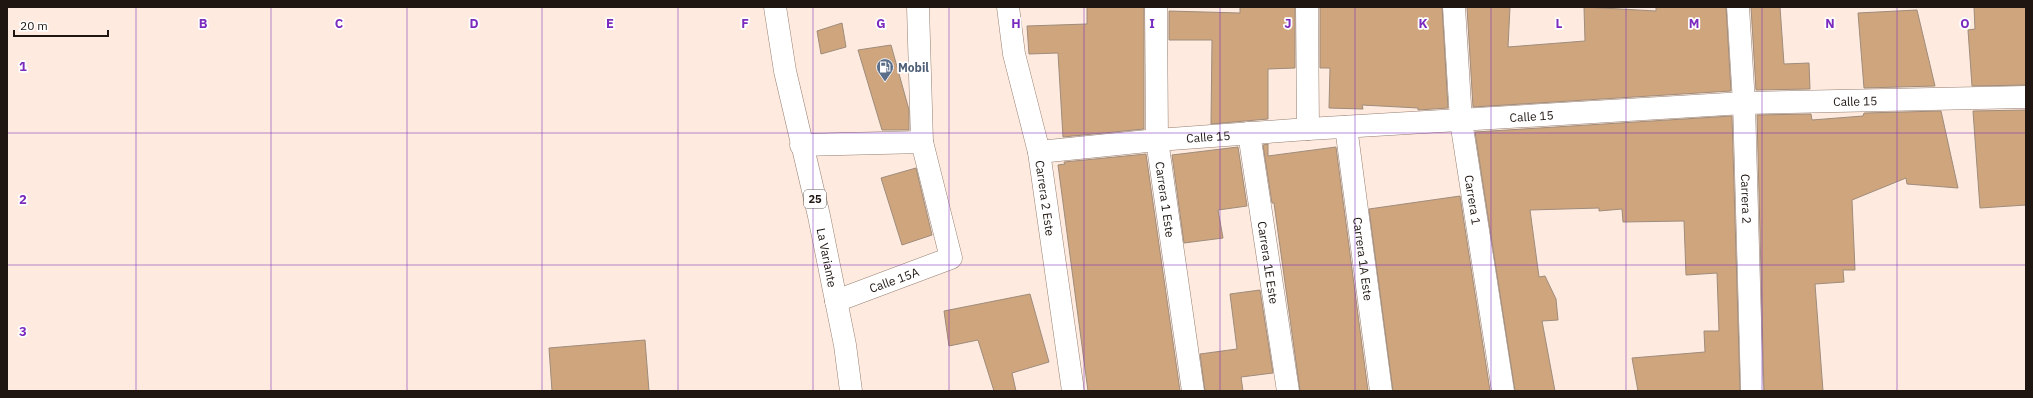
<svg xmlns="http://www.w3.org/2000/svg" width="2033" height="398" font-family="'IBM Plex Sans',sans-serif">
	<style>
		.building { fill: #cfa57e; stroke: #9f8c7b }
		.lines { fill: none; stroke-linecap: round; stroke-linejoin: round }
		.minor-casing { stroke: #967f72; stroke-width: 23 }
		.major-casing { stroke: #967f72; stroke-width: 23 }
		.minor { stroke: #fff; stroke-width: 22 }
		.major { stroke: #fff; stroke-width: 22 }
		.grid { fill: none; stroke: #7b2cbf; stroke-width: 1; stroke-opacity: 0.55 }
		.labels { text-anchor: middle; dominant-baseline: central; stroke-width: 3.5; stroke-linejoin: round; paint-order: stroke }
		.shield { fill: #fff; stroke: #625c58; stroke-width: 1 }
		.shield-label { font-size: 11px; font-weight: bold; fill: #1f1611 }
		.service-label { font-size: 12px; font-weight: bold; fill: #4e5e75; stroke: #fff; text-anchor: start }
		.street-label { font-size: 12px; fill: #1f1611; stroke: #fff }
		.grid-label { font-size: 13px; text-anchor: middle; font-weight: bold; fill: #7b2cbf; stroke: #fff; stroke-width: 3.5; stroke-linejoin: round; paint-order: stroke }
	</style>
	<rect width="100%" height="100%" fill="#feeade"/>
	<g class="building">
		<polygon points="1087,7 1144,7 1144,129 1063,137 1058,53 1029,54 1027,26 1087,24"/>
		<polygon points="1240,7 1295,7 1295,68 1268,69 1268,119 1211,124 1212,40 1169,40 1169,11 1240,13"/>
		<polygon points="1320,7 1442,7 1448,108 1418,110 1418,108 1362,105 1363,109 1329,108 1330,68 1320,68"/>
		<polygon points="1467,7 1510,7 1508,47 1585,41 1584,7 1656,11 1656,7 1726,7 1731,91 1473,107"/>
		<polygon points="1751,7 1780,7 1784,64 1809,63 1810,89 1756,90"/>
		<polygon points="1974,7 2026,7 2026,85 1972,86 1968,30 1975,29"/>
		<polygon points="1917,10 1935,86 1864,88 1858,13"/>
		<polygon points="842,23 846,47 821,54 817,31"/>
		<polygon points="891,45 909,110 909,130 882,130 858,50"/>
		<polygon points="2026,110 2026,205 1980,208 1973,111"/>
		<polygon points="1941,111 1958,188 1907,184 1906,178 1852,200 1855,270 1843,270 1844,282 1815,284 1823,391 1764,391 1757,115 1811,114 1812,120 1863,116 1864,113"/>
		<polygon points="1732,116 1740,391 1638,391 1632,358 1705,352 1704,331 1719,331 1717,273 1686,275 1684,221 1623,222 1622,209 1599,211 1599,208 1530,210 1539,277 1545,276 1556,299 1558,320 1542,321 1555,391 1515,391 1475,132"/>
		<polygon points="1268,144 1268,156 1336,147 1368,391 1300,391 1274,203 1272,203 1263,145"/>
		<polygon points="1238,147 1247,206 1218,210 1223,238 1184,243 1172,155"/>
		<polygon points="1146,154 1180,391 1088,391 1058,165 1065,164 1064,162"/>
		<polygon points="916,168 932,235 902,245 881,178"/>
		<polygon points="1460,196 1490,391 1393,391 1369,209"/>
		<polygon points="1260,290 1273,373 1241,377 1243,391 1205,391 1200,354 1237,349 1230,294"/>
		<polygon points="1030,294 1049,362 1012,373 1016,391 994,391 978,340 949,346 944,311"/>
		<polygon points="645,340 649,391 552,391 549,348"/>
	</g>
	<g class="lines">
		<g class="minor-casing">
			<g id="minor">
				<polyline points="918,7 922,142"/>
				<path id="s1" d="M1008,7L1014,54L1039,152L1073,391"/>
				<path id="s2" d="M1156,7L1157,140L1193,391"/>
				<polyline points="1307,7 1308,129"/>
				<path id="s3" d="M1454,7L1461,121L1503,391"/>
				<path id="s4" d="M1738,7L1744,103L1752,391"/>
				<path id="s5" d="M1346,127L1381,391"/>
				<path id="s6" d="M1249,133L1288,391"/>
				<polyline points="801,145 922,142 951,258 836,301"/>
				<path id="s7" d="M1039,152L1157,140L1308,129L1744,103L2026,97"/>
			</g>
		</g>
		<g class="major-casing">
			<g id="major">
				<path id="s8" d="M775,7L785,71L819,216L845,345L851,391"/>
			</g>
		</g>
		<use href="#minor" class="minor"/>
		<use href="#major" class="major"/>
	</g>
	<path class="grid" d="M136,7V391M271,7V391M407,7V391M542,7V391M678,7V391M813,7V391M949,7V391M1084,7V391M1220,7V391M1355,7V391M1491,7V391M1626,7V391M1762,7V391M1897,7V391M7,133H2026M7,265H2026"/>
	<defs>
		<g id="fuel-pin" transform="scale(0.9)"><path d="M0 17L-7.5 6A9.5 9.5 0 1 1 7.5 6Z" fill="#5c6f8a" stroke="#fff"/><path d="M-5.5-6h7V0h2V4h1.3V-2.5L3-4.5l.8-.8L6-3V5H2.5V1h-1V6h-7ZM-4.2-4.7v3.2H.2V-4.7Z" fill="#fff"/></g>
	</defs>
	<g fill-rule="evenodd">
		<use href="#fuel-pin" x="885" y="67"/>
	</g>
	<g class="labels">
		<rect class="shield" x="804" y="190" width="22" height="18" rx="3"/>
		<g class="shield-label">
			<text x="815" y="199">25</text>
		</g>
		<g class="service-label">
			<text x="898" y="67">Mobil</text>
		</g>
		<g class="street-label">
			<text stroke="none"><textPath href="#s7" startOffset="818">Calle 15</textPath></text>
			<text stroke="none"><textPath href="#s7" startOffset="494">Calle 15</textPath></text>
			<text stroke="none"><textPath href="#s7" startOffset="170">Calle 15</textPath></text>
			<text stroke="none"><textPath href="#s1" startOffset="195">Carrera 2 Este</textPath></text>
			<text stroke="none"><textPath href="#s4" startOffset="192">Carrera 2</textPath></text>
			<text stroke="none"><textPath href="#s2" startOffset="193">Carrera 1 Este</textPath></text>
			<text stroke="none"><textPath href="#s3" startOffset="194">Carrera 1</textPath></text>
			<text stroke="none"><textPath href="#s8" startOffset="256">La Variante</textPath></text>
			<text stroke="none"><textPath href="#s5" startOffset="133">Carrera 1A Este</textPath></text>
			<text stroke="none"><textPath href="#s6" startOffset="131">Carrera 1E Este</textPath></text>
			<text transform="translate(894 280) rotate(-20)">Calle 15A</text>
		</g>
	</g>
	<g class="grid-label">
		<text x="203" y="28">B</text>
		<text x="339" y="28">C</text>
		<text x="474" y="28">D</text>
		<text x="610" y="28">E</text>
		<text x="745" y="28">F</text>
		<text x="881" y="28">G</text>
		<text x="1016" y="28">H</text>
		<text x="1152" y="28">I</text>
		<text x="1288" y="28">J</text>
		<text x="1423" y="28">K</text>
		<text x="1559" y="28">L</text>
		<text x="1694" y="28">M</text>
		<text x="1830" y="28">N</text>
		<text x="1965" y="28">O</text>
		<text x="23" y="71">1</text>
		<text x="23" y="204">2</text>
		<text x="23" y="336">3</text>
	</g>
	<rect width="2033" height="398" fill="none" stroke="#1f1611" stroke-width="16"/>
	<path d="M14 30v6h94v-6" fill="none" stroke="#1f1611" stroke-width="2"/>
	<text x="20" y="30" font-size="12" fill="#1f1611" stroke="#ffffff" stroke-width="3" paint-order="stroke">20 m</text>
</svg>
